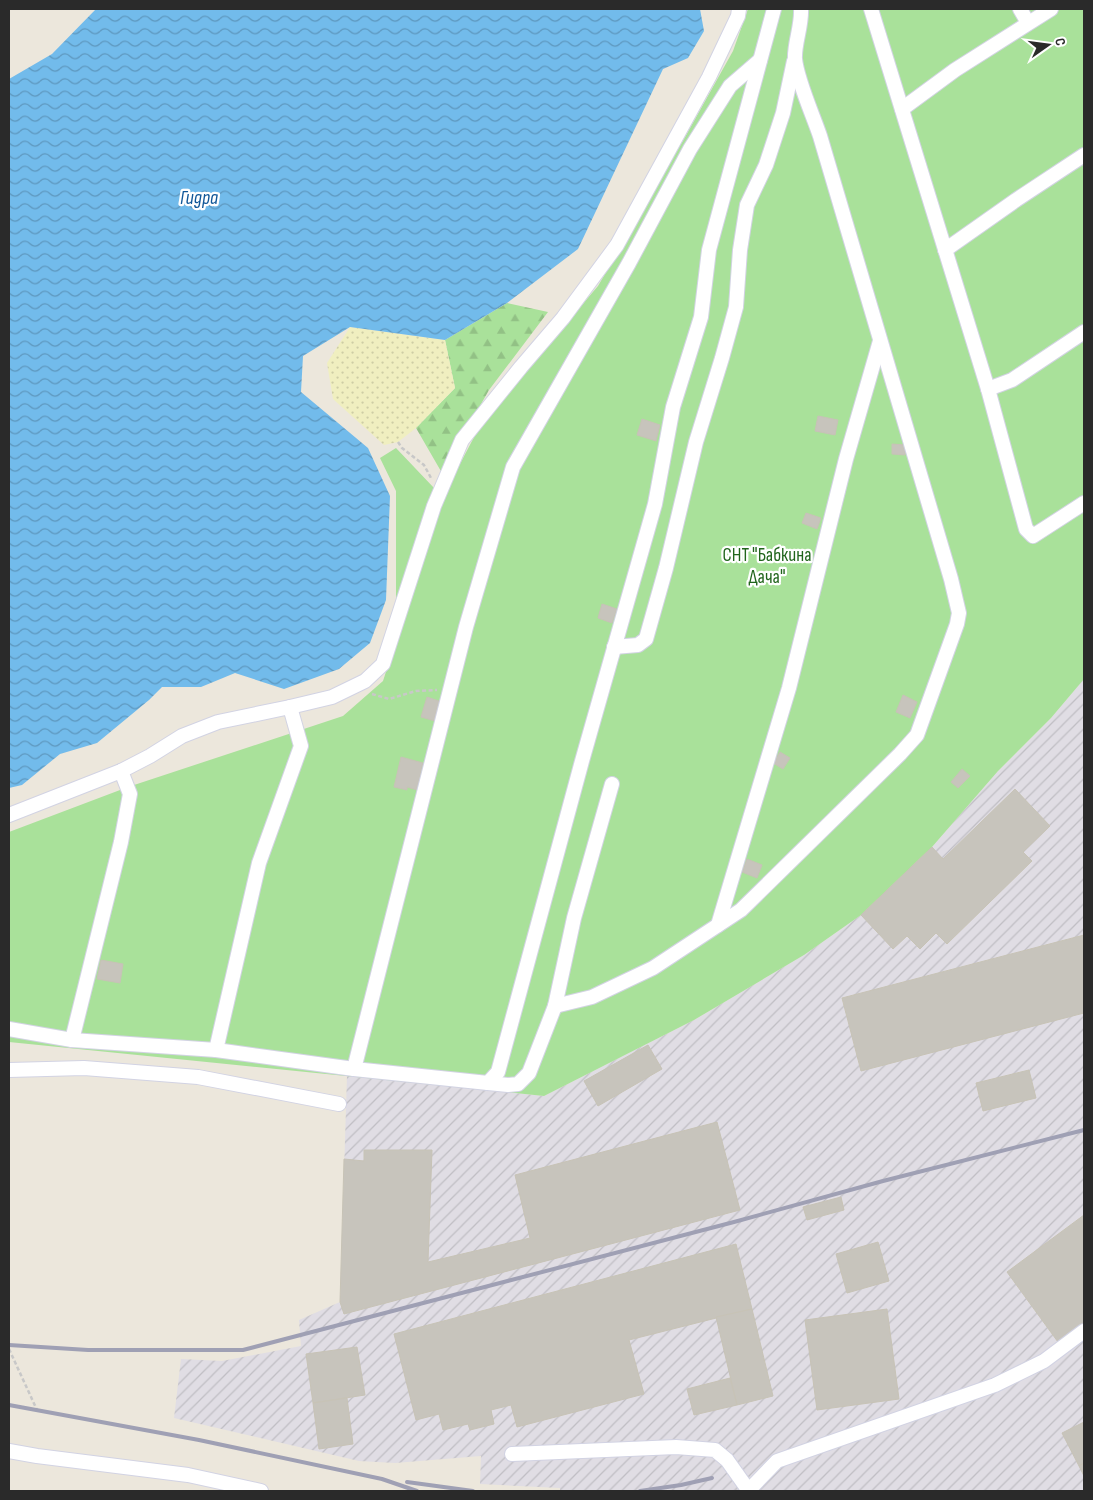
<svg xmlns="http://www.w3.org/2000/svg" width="1093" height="1500" font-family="'Sofia Sans Condensed',sans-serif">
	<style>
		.industrial { fill: url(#industrial-furrows) }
		.grass { fill: #a9e19a }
		.forest { fill: url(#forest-firs) }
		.sand { fill: url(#sand-dots) }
		.water { fill: url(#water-waves) }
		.building { fill: #c7c4bc; stroke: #c7c3b6 }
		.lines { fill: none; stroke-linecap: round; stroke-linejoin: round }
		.minor-casing { stroke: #d2d3e3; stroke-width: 16 }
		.path { stroke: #c8c8c8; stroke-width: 2.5; stroke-dasharray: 4 2.5; stroke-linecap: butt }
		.minor { stroke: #fff; stroke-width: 14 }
		.rail { stroke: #9fa0b4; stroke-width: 4 }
		.labels { text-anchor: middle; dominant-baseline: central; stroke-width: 4.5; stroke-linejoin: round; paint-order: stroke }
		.park-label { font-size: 19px; fill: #21651c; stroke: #fff }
		.water-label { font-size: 20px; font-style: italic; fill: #115798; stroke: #fff }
	</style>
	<defs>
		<pattern id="industrial-furrows" width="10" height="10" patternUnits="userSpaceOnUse" patternTransform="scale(1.25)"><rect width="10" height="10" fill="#e0dde4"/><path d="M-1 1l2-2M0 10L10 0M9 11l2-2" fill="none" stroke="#c0bec4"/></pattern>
		<pattern id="forest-firs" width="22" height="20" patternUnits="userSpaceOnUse" patternTransform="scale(1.25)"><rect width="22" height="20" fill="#a9e19a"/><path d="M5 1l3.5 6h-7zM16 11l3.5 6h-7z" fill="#92c185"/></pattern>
		<pattern id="sand-dots" width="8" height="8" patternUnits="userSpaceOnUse" patternTransform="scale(1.25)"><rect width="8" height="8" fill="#f0efc0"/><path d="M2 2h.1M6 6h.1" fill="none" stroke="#cecda5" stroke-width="1.8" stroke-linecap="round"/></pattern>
		<pattern id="water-waves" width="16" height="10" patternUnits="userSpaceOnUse" patternTransform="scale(1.25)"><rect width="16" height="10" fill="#72bbeb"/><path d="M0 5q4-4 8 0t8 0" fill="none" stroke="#5e98bf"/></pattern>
	</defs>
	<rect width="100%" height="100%" fill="#ece7dc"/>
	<polygon class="industrial" points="1084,679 1084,1491 560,1491 560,1488 480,1484 481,1456 395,1463 359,1461 174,1418 181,1359 222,1361 301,1346 299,1320 340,1302 347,1076 544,1096 694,1020 804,955 861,915 932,847 998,771 1051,718"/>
	<g class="grass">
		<polygon points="748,9 1084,9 1084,679 1051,718 998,771 932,847 861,915 804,955 694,1020 544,1096 9,1042 9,832 128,787 343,716 383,681 444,494 481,424 598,286 685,137 733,51"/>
		<polygon points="396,448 434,488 396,600 396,491 380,458"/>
	</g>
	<polygon class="forest" points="507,303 548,312 489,390 442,473 416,428 455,388 445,340"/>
	<polygon class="sand" points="350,327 445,340 455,388 416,428 398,442 384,445 333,399 327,363"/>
	<polygon class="water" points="96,9 700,9 704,31 688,58 663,69 578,249 507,303 445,340 350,327 303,356 301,392 368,448 390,496 386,600 370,643 339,669 284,689 235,673 201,687 162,687 149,700 97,743 60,754 22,785 9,788 9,79 52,54"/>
	<g class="building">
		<polygon points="818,416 838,420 835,435 815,431"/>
		<polygon points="642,419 660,425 656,441 637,435"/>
		<polygon points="892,444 906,445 905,455 892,454"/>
		<polygon points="806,513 821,518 817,529 802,523"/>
		<polygon points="602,604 617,609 612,623 598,618"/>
		<polygon points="903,695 917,702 910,718 896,712"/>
		<polygon points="427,697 445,703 435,721 421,717"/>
		<polygon points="780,752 790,758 783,769 773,763"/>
		<polygon points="401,757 423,763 417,790 407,787 407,790 394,787"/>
		<polygon points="962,769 970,776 958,788 951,782"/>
		<polygon points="1015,789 1050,826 1023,852 1032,861 947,944 936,933 920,949 907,936 893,949 861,915 932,847 943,859"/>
		<polygon points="747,859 762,865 757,878 742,872"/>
		<polygon points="1084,935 1084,1013 861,1071 842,998"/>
		<polygon points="101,960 123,964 120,983 97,979"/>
		<polygon points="648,1045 662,1069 598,1106 584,1081"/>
		<polygon points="1029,1070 1036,1098 983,1111 976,1083"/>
		<polygon points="717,1122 740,1210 344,1314 340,1302 344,1159 364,1161 364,1150 432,1150 428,1262 530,1238 515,1175"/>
		<polygon points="841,1197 844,1210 807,1220 803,1207"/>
		<polygon points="1084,1215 1084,1323 1058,1342 1007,1272"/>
		<polygon points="878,1242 889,1281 847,1293 836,1254"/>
		<polygon points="736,1244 752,1309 629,1340 644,1394 517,1427 511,1405 491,1410 494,1424 470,1430 468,1424 443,1430 439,1414 416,1420 394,1334"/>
		<polygon points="752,1309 773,1396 737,1405 716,1317"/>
		<polygon points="887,1309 899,1399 817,1410 805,1320"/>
		<polygon points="357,1347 365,1395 313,1403 306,1354"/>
		<polygon points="730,1378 737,1405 694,1415 687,1389"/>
		<polygon points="347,1398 353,1444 319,1449 313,1403"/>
		<polygon points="1084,1422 1084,1463 1079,1466 1062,1433"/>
		<polygon points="1084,1463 1084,1476 1079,1466"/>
	</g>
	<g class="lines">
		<g class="minor-casing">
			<g id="minor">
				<polyline points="871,9 988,389 1026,529 1033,536 1084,503"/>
				<polyline points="1020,9 1028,23"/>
				<polyline points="902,109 955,70 1051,9"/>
				<polyline points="945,250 1016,200 1084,155"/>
				<polyline points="988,389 1012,380 1084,332"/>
				<polyline points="614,647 638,645 646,639 666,568 696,442 722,358 736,307 740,250 747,205 766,165 783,113 794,61"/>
				<polyline points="9,815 121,771 150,756 182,736 218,722 290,707 332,697 365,681 383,664 434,506 462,440 521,367 563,318 617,245 709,77 738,16 739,9"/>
				<polyline points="718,925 789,688 846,459 880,341"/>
				<path d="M555,1006L592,997L653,968L741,910L900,754L917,735L957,624L959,613L951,579L820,136C813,115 797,80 795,59C794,44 802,26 801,9"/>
				<polyline points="9,1029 72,1040 216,1050 354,1069 488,1083 498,1072 582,761 655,504 673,407 701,317 709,250 774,9"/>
				<polyline points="72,1040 121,842 130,794 121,771"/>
				<polyline points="216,1050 259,863 301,746 290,707"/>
				<polyline points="354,1069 466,627 513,467 629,263 690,149 730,86 760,60"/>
				<polyline points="9,1070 84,1068 198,1077 339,1104"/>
				<polyline points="488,1083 508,1085 518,1084 529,1073 555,1006 574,918 612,784"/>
				<polyline points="9,1451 37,1456 188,1475 261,1491"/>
				<polyline points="512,1454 676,1447 715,1450 727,1460 749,1491"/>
				<polyline points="749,1490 777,1461 995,1385 1044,1361 1084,1331"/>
			</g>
		</g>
		<g class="path">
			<polyline points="398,442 402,448 424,465 431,478"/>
			<polyline points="372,694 389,699 416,691 437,690"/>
			<polyline points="9,1349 37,1410"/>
		</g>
		<use href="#minor" class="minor"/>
		<g class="rail">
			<polyline points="9,1345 88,1350 243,1350 734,1222 883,1181 1084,1130"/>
			<polyline points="9,1405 199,1440 382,1479 417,1491"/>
			<polyline points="407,1482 473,1491"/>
			<polyline points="640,1491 681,1485 712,1478"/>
		</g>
	</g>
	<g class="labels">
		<g class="park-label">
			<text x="767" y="555">СНТ "Бабкина<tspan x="767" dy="22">Дача"</tspan></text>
		</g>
		<g class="water-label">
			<text x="199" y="198">Гидра</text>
		</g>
	</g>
	<rect width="1093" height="1500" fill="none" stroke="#2a2a2a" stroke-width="20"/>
	<g transform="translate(1048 45) rotate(76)" stroke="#ffffff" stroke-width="4" paint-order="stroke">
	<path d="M0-4L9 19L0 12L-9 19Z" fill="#2a2a2a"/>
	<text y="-8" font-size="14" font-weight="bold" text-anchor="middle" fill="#2a2a2a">С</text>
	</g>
</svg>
